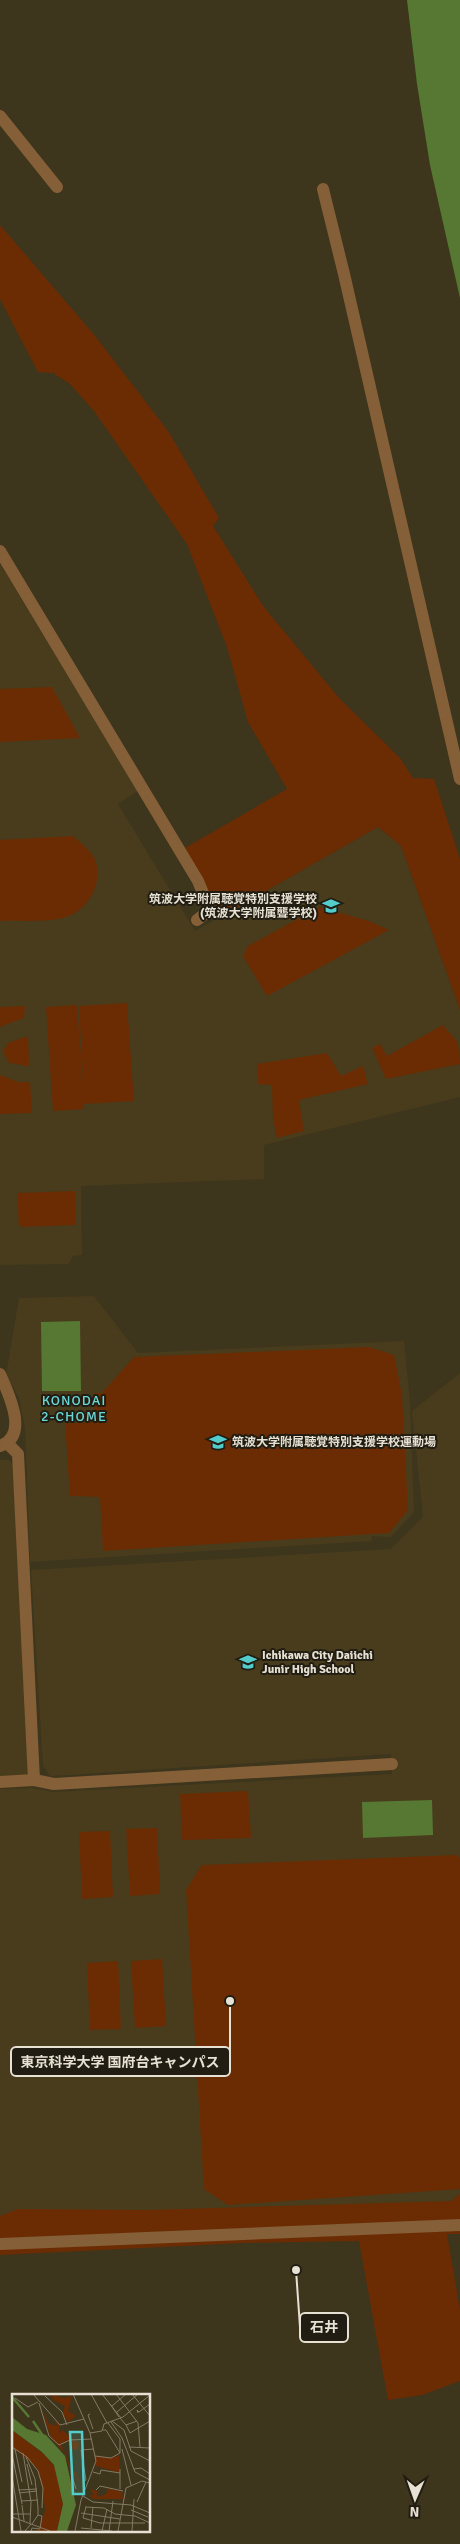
<svg xmlns="http://www.w3.org/2000/svg" width="460" height="2544" font-family="Signika,'Noto Sans JP',sans-serif">
	<style>
		.built { fill: #483c1c }
		.green { fill: #6b2c03 }
		.water { fill: #567833 }
		.lines { fill: none; stroke-linecap: round; stroke-linejoin: round }
		.minor { stroke: #845f37; stroke-width: 12 }
		.labels { text-anchor: middle; dominant-baseline: central; stroke-width: 4; stroke-linejoin: round; paint-order: stroke }
		.poi-label { font-size: 12px; font-weight: bold; fill: #e6e1d2; stroke: #211d12; text-anchor: start }
		.neighbourhood-label { font-size: 14px; letter-spacing: 1px; fill: #6ad6d5; stroke: #211d12 }
		.inset-river { fill: none; stroke: #567833; stroke-width: 2.5 }
		.inset-road { fill: none; stroke: #817a65; stroke-width: 1 }
		.view { fill: #52cdcc; fill-opacity: 0.15; stroke: #52cdcc; stroke-width: 2.5 }
		.inset-edge { fill: none; stroke: #e6e1d2; stroke-width: 2.5 }
		.leader { fill: none; stroke: #e6e1d2; stroke-width: 2 }
		.callout-dot { fill: #e6e1d2; stroke: #211d12; stroke-width: 2 }
		.callout { fill: #211d12; stroke: #e6e1d2; stroke-width: 2 }
		.callout-label { font-size: 14px; text-anchor: middle; font-weight: bold; fill: #e6e1d2 }
	</style>
	<rect width="100%" height="100%" fill="#3e351d"/>
	<g class="built">
		<polygon points="0,564 138,791 118,804 195,931 378,827 401,846 460,1010 460,1097 264,1145 264,1179 81,1186 82,1255 73,1256 68,1264 0,1265"/>
		<polygon points="94,1296 138,1353 404,1341 410,1403 414,1512 391,1537 372,1536 371,1541 30,1562 25,1428 19,1398 6,1375 19,1298"/>
		<polygon points="460,1373 460,2211 0,2237 0,1789 32,1788 53,1792 392,1774 391,1754 50,1776 43,1765 31,1570 391,1549 423,1517 412,1411"/>
		<polygon points="0,1460 9,1460 13,1464 29,1775 0,1777"/>
	</g>
	<g class="green">
		<polygon points="0,225 96,337 168,431 219,518 213,526 263,606 339,698 400,758 413,778 434,779 460,859 460,1010 401,846 378,827 220,917 185,848 287,789 248,722 227,647 187,544 94,411 70,384 53,373 38,372 0,299"/>
		<polygon points="52,687 80,738 0,742 0,689"/>
		<path d="M73,836C81,843 93,852 96,862C103,884 87,911 66,917C48,923 19,920 0,921V840Z"/>
		<polygon points="320,907 369,921 389,930 267,996 243,956 248,946"/>
		<polygon points="127,1003 134,1101 84,1104 84,1109 53,1111 46,1007 77,1005 84,1094 79,1006"/>
		<polygon points="25,1006 24,1018 0,1027 0,1007"/>
		<polygon points="443,1025 458,1043 460,1064 386,1079 372,1048 380,1044 387,1056"/>
		<polygon points="28,1036 29,1066 9,1063 3,1051 8,1043"/>
		<polygon points="327,1053 341,1076 363,1066 368,1084 299,1100 304,1131 277,1138 273,1120 272,1085 258,1084 257,1064"/>
		<polygon points="0,1075 18,1082 30,1082 32,1113 0,1114"/>
		<polygon points="75,1191 76,1225 19,1227 17,1193"/>
		<polygon points="369,1347 394,1355 402,1395 408,1510 389,1533 103,1551 100,1497 70,1496 65,1423 95,1422 94,1393 102,1393 134,1357"/>
		<polygon points="248,1791 251,1838 182,1840 180,1794"/>
		<polygon points="157,1828 160,1894 130,1896 126,1829"/>
		<polygon points="110,1831 113,1897 82,1899 79,1832"/>
		<polygon points="457,1855 460,1859 460,2189 228,2205 204,2189 186,1890 202,1865"/>
		<polygon points="162,1959 166,2026 135,2028 131,1961"/>
		<polygon points="118,1961 121,2029 90,2030 87,1963"/>
		<polygon points="460,2194 460,2234 447,2234 460,2310 460,2381 422,2395 388,2400 359,2241 243,2243 0,2255 0,2216 18,2209 147,2210 451,2201"/>
	</g>
	<g class="water">
		<polygon points="407,0 460,0 460,298 430,165 417,84"/>
		<polygon points="80,1321 81,1391 42,1391 41,1322"/>
		<polygon points="432,1800 433,1835 363,1838 362,1802"/>
	</g>
	<g class="lines">
		<g class="minor">
			<polyline points="0,116 57,187"/>
			<polyline points="323,189 344,274 460,779"/>
			<polyline points="0,551 198,881 210,910 197,920"/>
			<path d="M0,1374C8,1393 30,1436 0,1446"/>
			<polyline points="34,1780 54,1784 392,1764"/>
			<polyline points="0,1782 34,1780 18,1454 7,1443"/>
			<polyline points="0,2244 460,2225"/>
		</g>
	</g>
	<defs>
		<g id="school-bare" transform="scale(1.35)"><path d="M0-5L7-2L0 1L-7-2ZM-4 1L0 2.5L4 1V4Q0 6-4 4Z" fill="#52cdcc" stroke="#211d12" stroke-width="2.5" paint-order="stroke"/></g>
	</defs>
	<g fill-rule="evenodd">
		<use href="#school-bare" x="331" y="906"/>
		<use href="#school-bare" x="218" y="1442"/>
		<use href="#school-bare" x="248" y="1662"/>
	</g>
	<g class="labels">
		<g class="poi-label">
			<text x="317" y="899" text-anchor="end">筑波大学附属聴覚特別支援学校<tspan x="317" dy="14">(筑波大学附属聾学校)</tspan></text>
			<text x="232" y="1442">筑波大学附属聴覚特別支援学校運動場</text>
			<text x="262" y="1655">Ichikawa City Daiichi<tspan x="262" dy="14">Junir High School</tspan></text>
		</g>
		<g class="neighbourhood-label">
			<text x="74" y="1400">KONODAI<tspan x="74" dy="16">2-CHOME</tspan></text>
		</g>
	</g>
	<g transform="translate(12 2394)">
		<rect width="138" height="138" fill="#3e351d"/>
		<path d="M40,0L51,4L60,2L56,17L64,22L56,28L51,20L53,12L41,6ZM30,15L37,30L45,32L43,27L47,30V40L50,36L68,50L65,55H68L64,56L59,55L56,46L49,50L59,74L64,72L60,75L61,79L66,78L64,81L72,93L74,87L73,95L59,78L51,57L39,44ZM0,36L33,61L43,73L51,110L45,137H25L33,117L31,97L25,74L0,53ZM107,61L108,79L84,72V62L99,64ZM97,94L110,98L111,105H81L77,101H82L78,95L85,97V103L94,100Z" fill="#6b2c03"/>
		<path d="M0,23L15,35L34,41L53,62L64,111L55,137H45L51,110L42,71L30,58L0,36Z" fill="#567833"/>
		<path class="inset-river" d="M0,3L17,23M21,27L33,45"/>
		<path class="inset-road" d="M21,0L48,31L72,25M61,0L78,39L84,67L69,106L63,137M79,0L95,29M90,0L109,24M104,0L126,29L128,53M120,0L138,22M33,2L50,18L55,31M3,4L16,13L26,8M27,9L37,42L47,51L58,46L80,45M98,10L107,23M100,12L114,0M105,18L126,0M126,19L125,16L127,18L138,10M78,20L76,21L81,35M108,24L114,31L125,27M100,27L112,36L119,57L138,67M99,28L110,44L123,78L138,86M114,31L118,39L138,27M91,36H94L108,59M78,39L90,37L92,30L111,23L138,1M0,53L15,63L26,77L31,94L30,114M117,53L138,54M3,55L10,88M110,55L119,91M11,59L19,108L18,129M0,60L10,110M83,62L99,64L108,59V45L96,29M14,63L23,85L26,114V121L20,130M15,70L20,91M122,75L129,74L138,80M81,78L88,80L89,76L108,79M59,79L64,95M0,82L9,137M72,87L74,86L69,56L82,55M108,95V75M6,96L25,95M84,96L88,92L111,97M7,99L25,97M71,102L81,108L119,111L138,119M9,107L26,106M125,108L134,88M10,111L12,127M73,113L92,114L103,120L123,122L138,129M74,113L71,124L88,129H133M119,116L136,123M69,119L108,125M0,120H19M0,123L19,130M69,134L100,137M79,134L81,113M13,137L19,130L38,137M19,137L20,134L28,135L30,122L26,121M90,137L95,115M97,137L101,107M106,137L114,94L130,87L138,89M120,137L122,105"/>
		<path class="view" d="M58,38H70L72,100H61Z"/>
		<rect width="138" height="138" class="inset-edge"/>
	</g>
	<path class="leader" d="M230 2001L230 2062M296 2270L300 2327"/>
	<g class="callout-dot">
		<circle cx="230" cy="2001" r="5"/>
		<circle cx="296" cy="2270" r="5"/>
	</g>
	<g class="callout">
		<rect x="11" y="2047" width="219" height="29" rx="5"/>
		<rect x="300" y="2313" width="48" height="29" rx="5"/>
	</g>
	<g class="callout-label">
		<text x="120" y="2067">東京科学大学 国府台キャンパス</text>
		<text x="324" y="2332">石井</text>
	</g>
	<g transform="translate(415 2499) rotate(182)" stroke="#211d12" stroke-width="4" paint-order="stroke">
	<path d="M0-4L9 19L0 12L-9 19Z" fill="#e6e1d2"/>
	<text y="-8" font-size="14" font-weight="bold" text-anchor="middle" fill="#e6e1d2">N</text>
	</g>
</svg>
